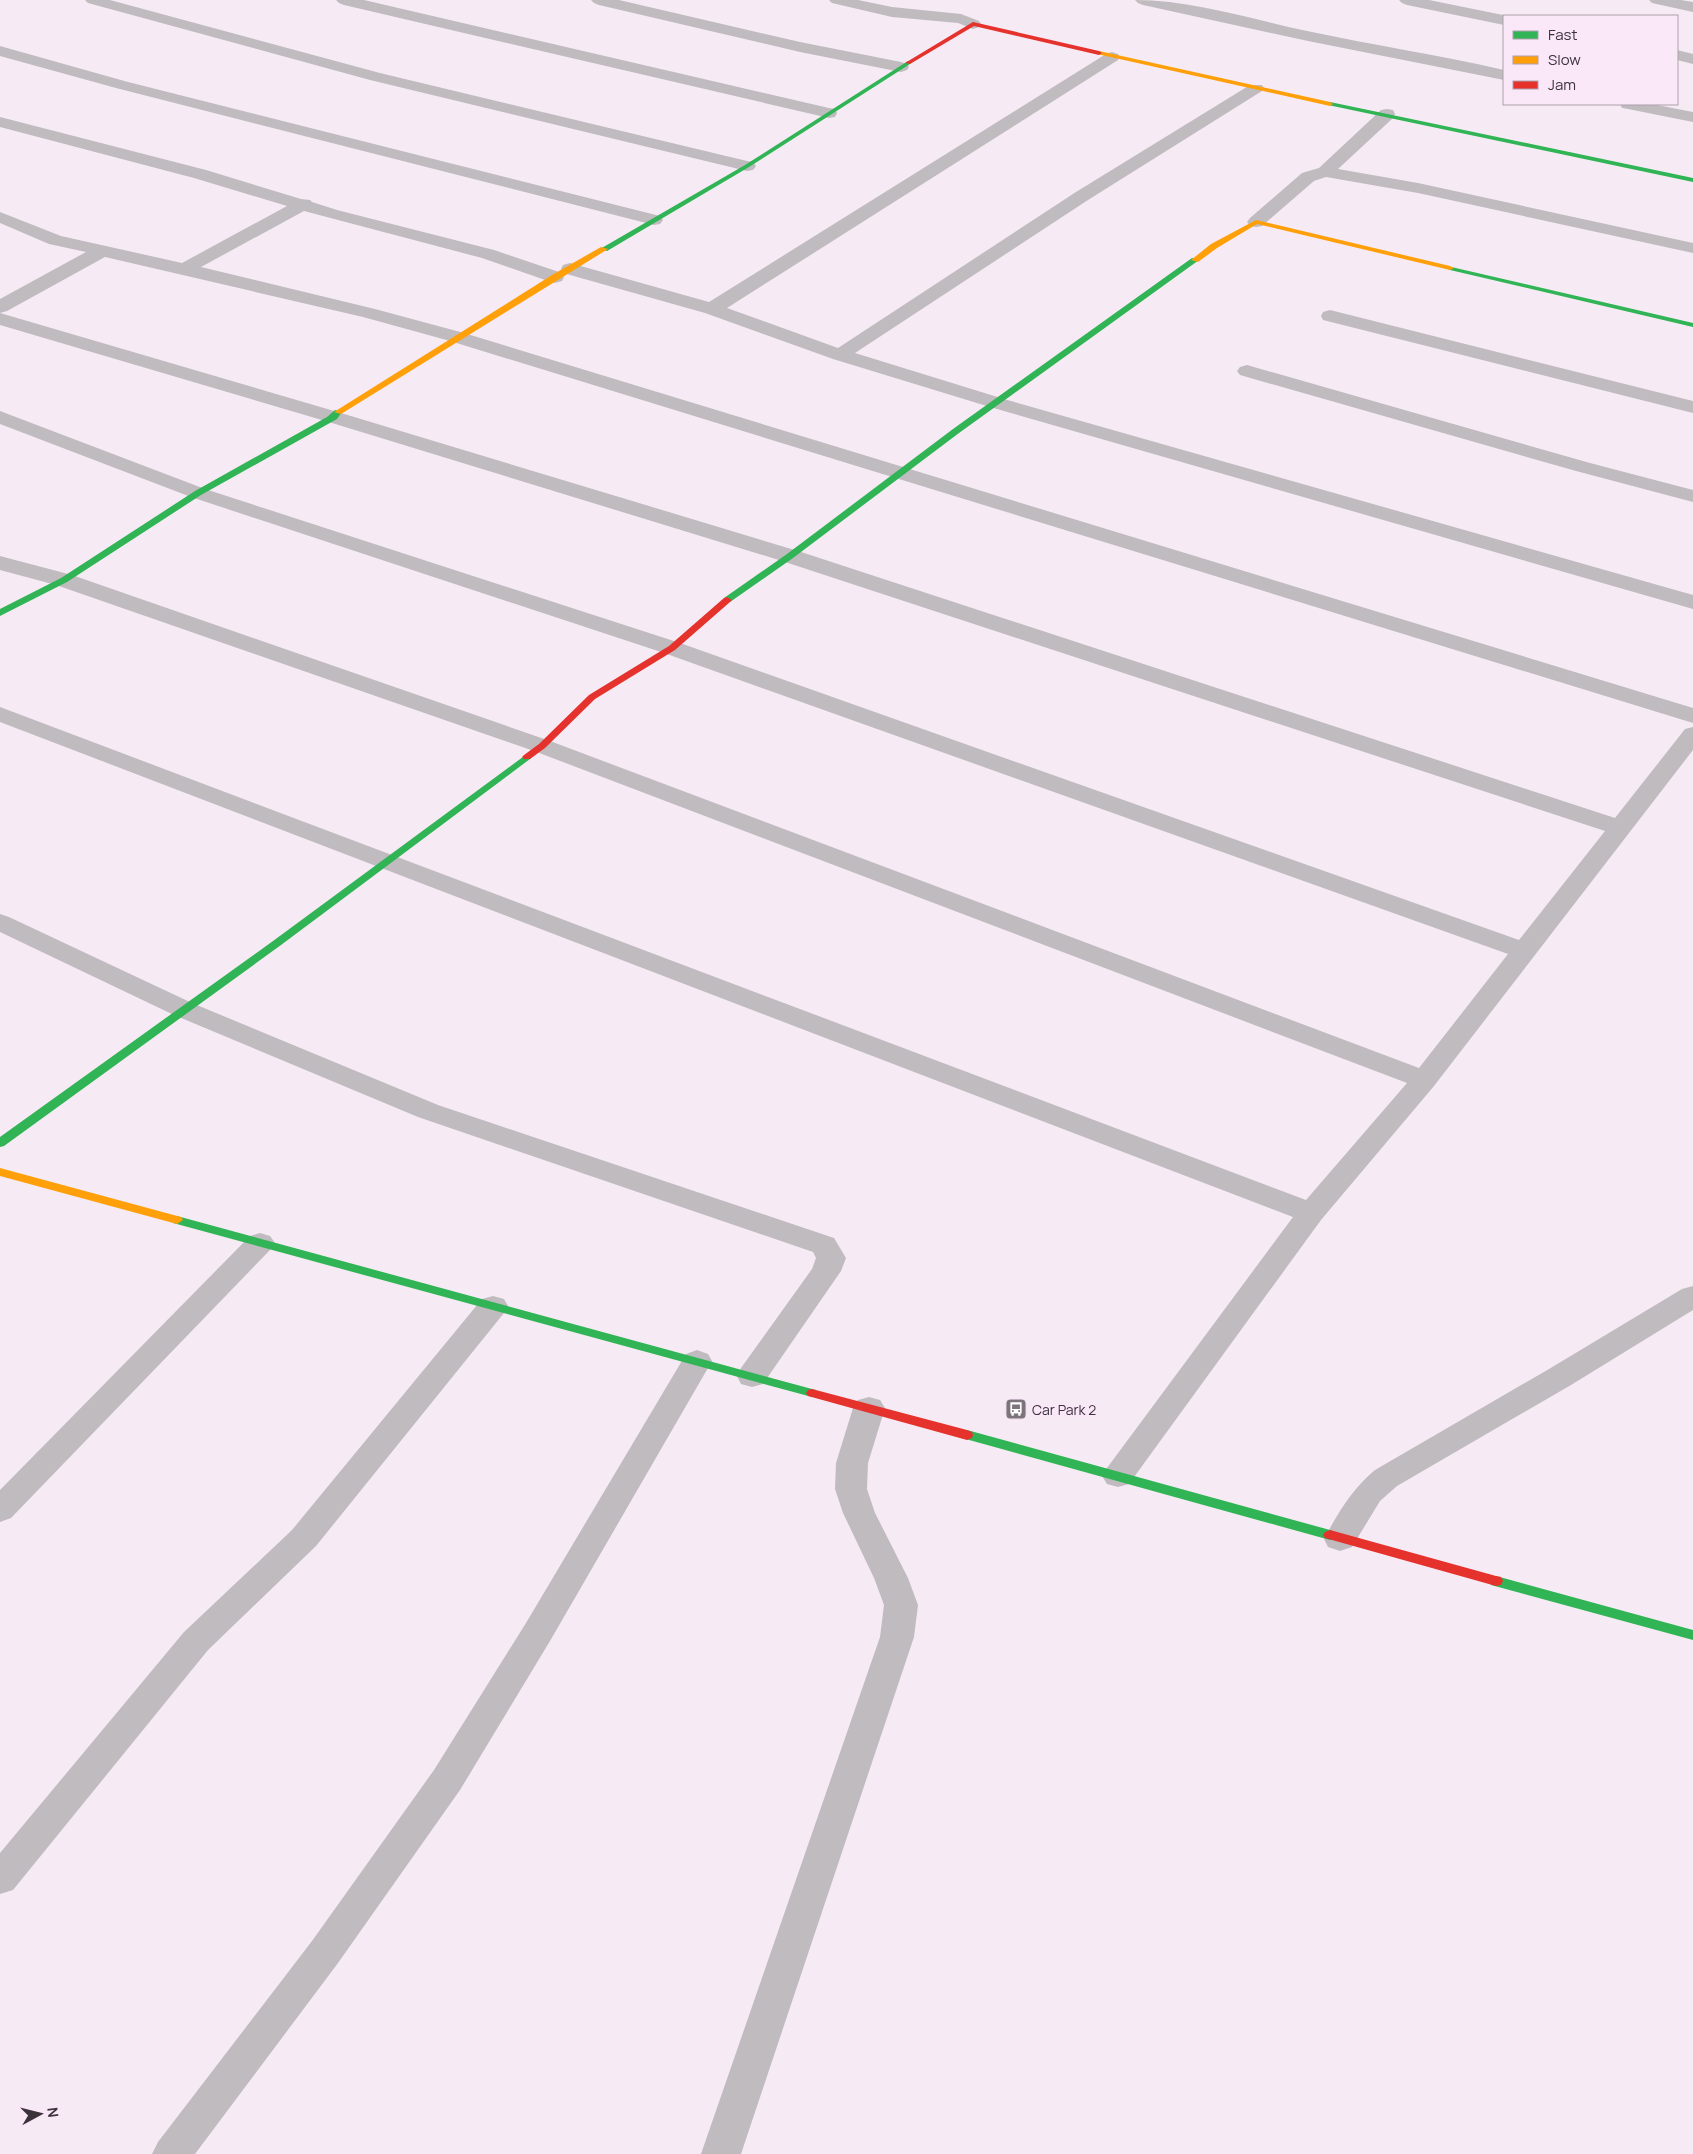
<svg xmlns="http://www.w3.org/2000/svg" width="1693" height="2154" font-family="Manrope,sans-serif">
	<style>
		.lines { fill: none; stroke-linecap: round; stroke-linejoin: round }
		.street { fill: #c0bbbf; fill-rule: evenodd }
		.fast { fill: #30b455; fill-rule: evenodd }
		.slow { fill: #ff9f0a; fill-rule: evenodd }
		.jam { fill: #e5322d; fill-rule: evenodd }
		.labels { text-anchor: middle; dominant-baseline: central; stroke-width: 5; stroke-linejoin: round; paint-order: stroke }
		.poi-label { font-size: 14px; fill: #3b333a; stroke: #fae7f8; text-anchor: start }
	</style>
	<rect width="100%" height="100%" fill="#f6ebf4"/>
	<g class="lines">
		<g class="street">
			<polygon points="85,0 110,0 380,73 747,161 753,162 756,166 753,170 747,171 370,80 88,3"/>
			<polygon points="336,0 364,0 829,108 835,109 837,113 835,117 829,118 344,5 339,3"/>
			<polygon points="591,0 619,0 800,42 901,62 907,64 909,67 907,70 901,72 800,52 599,5 594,3"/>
			<polygon points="829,0 858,0 892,7 961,14 979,21 981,24 979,27 973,29 958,23 892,17 832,3"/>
			<path d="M1135,0C1193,0 1250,19 1307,31C1373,45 1439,55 1504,70V80L1308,41L1143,5L1138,3Z"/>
			<polygon points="1399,0 1429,0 1508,16 1504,16 1504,25 1407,5 1402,3"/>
			<polygon points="1649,0 1681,0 1693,2 1693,12 1652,3"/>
			<polygon points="0,46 128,82 660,216 663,220 660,224 654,225 116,88 0,56"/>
			<polygon points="1677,50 1693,54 1693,64 1677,60"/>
			<polygon points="1112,52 1118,54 1120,57 1118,60 727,308 838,348 1076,192 1250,85 1262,85 1264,88 1262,91 1088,200 855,353 1004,399 1693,595 1693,609 990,407 833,359 705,313 563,273 561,269 563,265 570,263 709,302 1106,54"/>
			<polygon points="1620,104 1652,104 1693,112 1693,122 1628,109 1622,108"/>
			<polygon points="1387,109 1393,110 1395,114 1393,118 1338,169 1418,183 1693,243 1693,253 1418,193 1326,177 1314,181 1262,226 1256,227 1250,226 1247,222 1250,218 1302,173 1319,168 1381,110"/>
			<polygon points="0,117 206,170 301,199 310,200 312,202 337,210 494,250 562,273 564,277 562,281 555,283 548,281 482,258 304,211 201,267 375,309 464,333 1693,708 1693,723 450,341 363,317 105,257 7,311 0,313 0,299 86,252 49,244 0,223 0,212 61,236 182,263 287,206 194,178 0,127"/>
			<polygon points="1330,310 1693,401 1693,413 1323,320 1321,316 1323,312"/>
			<polygon points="0,313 341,413 798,551 1615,818 1685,729 1693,727 1693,750 1434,1086 1321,1220 1129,1484 1118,1487 1107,1484 1102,1476 1107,1468 1293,1217 0,722 0,707 1306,1200 1407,1083 534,751 56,585 0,570 0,556 72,575 550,741 1419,1068 1508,954 664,653 191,497 0,424 0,411 205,489 680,643 1519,940 1605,831 782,561 332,423 0,325"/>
			<polygon points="1247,365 1590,463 1693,490 1693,502 1576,471 1240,375 1237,371 1240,367"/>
			<polygon points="0,914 9,917 192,1003 438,1105 834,1238 846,1258 841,1271 763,1384 752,1387 741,1384 737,1376 741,1368 812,1269 816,1258 813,1252 418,1117 174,1015 0,932"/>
			<polygon points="260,1233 270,1236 275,1243 270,1250 11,1518 0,1522 0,1490 250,1236"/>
			<path d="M1693,1286V1310L1571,1385L1397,1486L1380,1501L1352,1547L1340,1551L1328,1547L1324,1539C1338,1513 1352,1489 1375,1470L1549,1369L1682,1289Z"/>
			<polygon points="493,1296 504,1299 508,1306 504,1313 316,1546 208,1650 13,1890 0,1894 0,1853 184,1632 292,1530 482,1299"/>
			<polygon points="697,1350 708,1354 712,1361 550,1641 460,1790 338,1963 195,2154 152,2154 158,2142 312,1941 434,1770 526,1623 686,1354"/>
			<polygon points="869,1397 880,1400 885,1408 868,1463 867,1489 875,1513 908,1578 918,1605 914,1637 741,2154 701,2154 880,1637 884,1605 874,1578 843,1513 835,1489 836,1463 853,1408 858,1400"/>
		</g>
		<g class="fast">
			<polygon points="908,61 911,63 910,64 749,167 607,251 600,249 745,165"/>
			<polygon points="1330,102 1693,178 1693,182 1328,105 1327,104"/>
			<polygon points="1192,258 1199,260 959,433 793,558 730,602 724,602 724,598 787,554 953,429"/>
			<polygon points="1447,266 1693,323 1693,327 1450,270 1446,268"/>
			<polygon points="335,410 342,412 337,419 201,495 67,582 0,616 0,609 61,578 195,491 327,417"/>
			<polygon points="527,754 530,755 532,757 530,759 281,945 4,1146 0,1147 0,1137 273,941"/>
			<polygon points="177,1216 812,1389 816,1390 818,1393 816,1396 812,1397 173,1223 171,1220"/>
			<polygon points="967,1430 1330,1530 1335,1532 1337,1535 1335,1538 1330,1540 962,1438 961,1435 962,1432"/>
			<polygon points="1496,1576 1693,1630 1693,1640 1491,1585 1489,1581 1491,1577"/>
		</g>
		<g class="slow">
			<polygon points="1099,51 1330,102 1333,104 1330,106 1097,54 1097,52"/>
			<polygon points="1256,220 1450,266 1454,268 1450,270 1257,224 1217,248 1198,262 1191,260 1211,244"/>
			<polygon points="601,247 608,249 341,414 334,412 552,275"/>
			<polygon points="0,1168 181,1217 183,1220 177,1224 0,1176"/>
		</g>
		<g class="jam">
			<polygon points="973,22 1099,51 1102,53 1099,55 974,26 910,64 905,63"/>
			<polygon points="727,597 732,600 730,602 675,650 595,699 545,748 530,759 524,759 522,757 524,755 539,744 589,695 669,646 724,598"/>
			<polygon points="812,1389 967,1430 972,1432 973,1435 972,1438 967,1440 808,1396 806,1393 808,1390"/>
			<polygon points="1330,1530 1496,1576 1501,1577 1503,1581 1501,1585 1496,1586 1325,1538 1323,1535 1325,1532"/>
		</g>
	</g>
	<defs>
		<g id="bus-square" transform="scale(1.125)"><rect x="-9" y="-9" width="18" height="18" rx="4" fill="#7c737b" stroke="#fae7f8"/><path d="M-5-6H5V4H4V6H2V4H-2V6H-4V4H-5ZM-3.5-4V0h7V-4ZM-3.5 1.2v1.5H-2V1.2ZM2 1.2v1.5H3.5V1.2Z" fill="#fff"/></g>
	</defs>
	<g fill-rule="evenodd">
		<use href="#bus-square" x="1016" y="1409"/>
	</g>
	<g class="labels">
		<g class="poi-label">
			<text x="1032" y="1409">Car Park 2</text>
		</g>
	</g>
	<rect x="1503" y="15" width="175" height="90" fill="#fae7f8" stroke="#ae9fac"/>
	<rect x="1513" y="31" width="25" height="8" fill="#30b455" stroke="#ae9fac"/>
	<text x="1548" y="40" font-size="15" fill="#3b333a">Fast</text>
	<rect x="1513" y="56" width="25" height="8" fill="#ff9f0a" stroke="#ae9fac"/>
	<text x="1548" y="65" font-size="15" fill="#3b333a">Slow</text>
	<rect x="1513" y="81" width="25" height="8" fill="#e5322d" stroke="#ae9fac"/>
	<text x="1548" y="90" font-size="15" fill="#3b333a">Jam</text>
	<g transform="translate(40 2114) rotate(83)" stroke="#fae7f8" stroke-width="4" paint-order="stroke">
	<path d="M0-4L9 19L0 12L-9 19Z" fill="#3b333a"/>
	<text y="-8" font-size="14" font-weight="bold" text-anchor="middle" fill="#3b333a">N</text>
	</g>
</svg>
